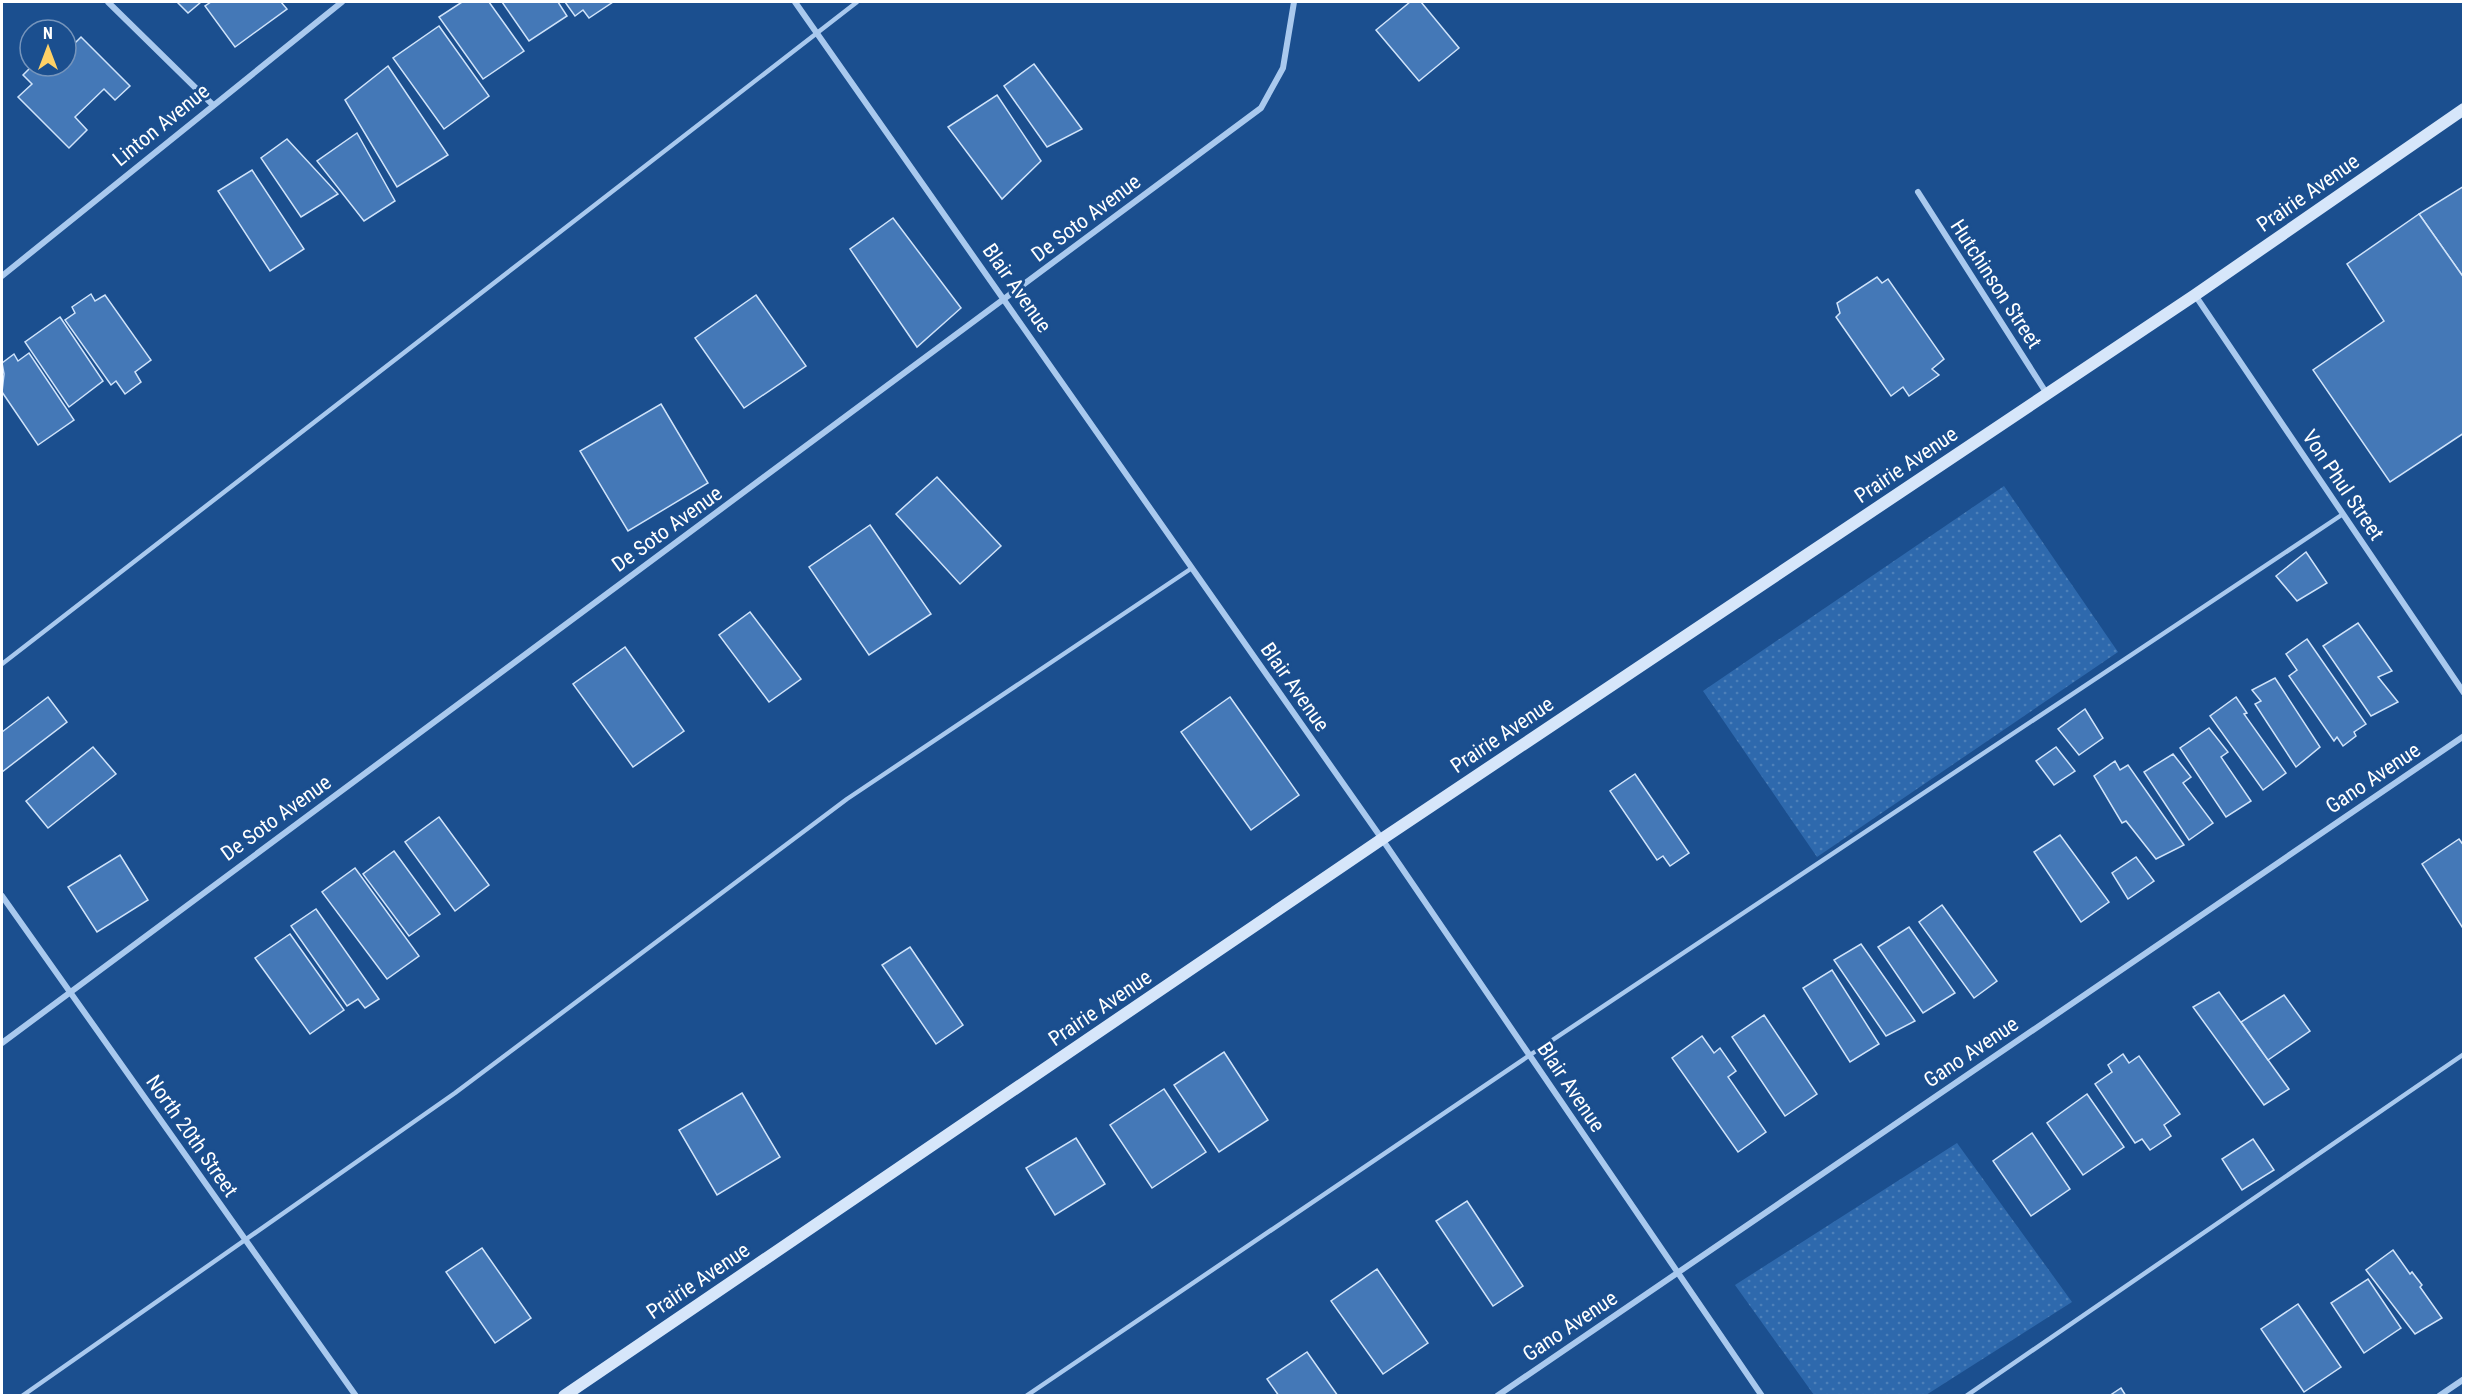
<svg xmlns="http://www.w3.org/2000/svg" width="2465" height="1397" font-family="'Roboto Condensed',sans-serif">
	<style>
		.grass { fill: url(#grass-dots) }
		.building { fill: #4478b7; stroke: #cfe3fa; stroke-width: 1.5 }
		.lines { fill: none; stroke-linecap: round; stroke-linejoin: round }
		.lane { stroke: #a9c9ee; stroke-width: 4.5 }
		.street { stroke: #a9c9ee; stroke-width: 6 }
		.secondary { stroke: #d6e6fa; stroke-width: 12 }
		.labels { text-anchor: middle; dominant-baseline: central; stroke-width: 6; stroke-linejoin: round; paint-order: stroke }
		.street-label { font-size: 21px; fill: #fff; stroke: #1b4f8f }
	</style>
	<defs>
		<pattern id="grass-dots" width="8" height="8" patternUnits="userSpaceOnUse" patternTransform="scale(1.5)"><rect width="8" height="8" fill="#2e69ad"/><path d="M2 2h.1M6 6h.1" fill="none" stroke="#4d80b9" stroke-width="1.8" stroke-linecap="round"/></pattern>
	</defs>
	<rect width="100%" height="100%" fill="#1b4f8f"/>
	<g class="grass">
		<polygon points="2004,486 2118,652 1817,857 1703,691"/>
		<polygon points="1957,1143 2072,1302 1926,1395 1814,1395 1735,1285"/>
	</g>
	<g class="building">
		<polygon points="177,2 201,2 188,13"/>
		<polygon points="211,2 281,2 287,9 235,47 205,6"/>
		<polygon points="462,2 489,2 524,51 483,79 439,17"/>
		<polygon points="502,2 558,2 567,16 529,41"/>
		<polygon points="565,2 613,2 589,18 583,10 575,16"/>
		<polygon points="1410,2 1421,2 1459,48 1419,81 1376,30"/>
		<polygon points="439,26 489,96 444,129 393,58"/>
		<polygon points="81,37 130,86 115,100 104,89 75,117 87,130 69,148 18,97 32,84 23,75 32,66 66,66 66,38 73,45"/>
		<polygon points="1034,64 1082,129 1047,147 1004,86"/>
		<polygon points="388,66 448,155 397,187 345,100"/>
		<polygon points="997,95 1041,161 1002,199 948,127"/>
		<polygon points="357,133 395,201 364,221 317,161"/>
		<polygon points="287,139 338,194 301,217 261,158"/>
		<polygon points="252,170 304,249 270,271 218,191"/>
		<polygon points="2464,186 2464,278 2419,214"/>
		<polygon points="2419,214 2464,278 2464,433 2390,482 2313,370 2384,321 2347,264"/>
		<polygon points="893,218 961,308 917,347 850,249"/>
		<polygon points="1877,277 1882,283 1888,279 1944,359 1932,369 1939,375 1909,396 1903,387 1891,396 1836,317 1840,313 1837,303"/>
		<polygon points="91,294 95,301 105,295 151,360 135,372 141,382 125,394 116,381 111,385 65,320 75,313 72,307"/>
		<polygon points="756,295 806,366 744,408 695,338"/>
		<polygon points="60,317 103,381 69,407 25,342"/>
		<polygon points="29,353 74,420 38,445 2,392 4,374 2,363 14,354 18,361"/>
		<polygon points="661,404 708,483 628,531 580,451"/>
		<polygon points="937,477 1001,546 960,584 896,514"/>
		<polygon points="870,525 931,614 869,655 809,567"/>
		<polygon points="2306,552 2327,583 2297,601 2276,576"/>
		<polygon points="750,612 801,679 769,702 719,635"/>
		<polygon points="2358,623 2392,671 2378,677 2398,702 2371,716 2323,646"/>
		<polygon points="2307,639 2366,724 2354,732 2356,736 2343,746 2337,737 2334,741 2289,676 2297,670 2286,654"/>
		<polygon points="625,647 684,731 633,767 573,684"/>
		<polygon points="2275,678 2320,747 2296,767 2255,704 2261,701 2252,690"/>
		<polygon points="48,697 67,722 2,772 2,732"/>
		<polygon points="1230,697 1299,795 1251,830 1181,732"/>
		<polygon points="2236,697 2247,713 2244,714 2286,773 2263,790 2210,716"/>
		<polygon points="2085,709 2103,738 2079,755 2058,729"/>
		<polygon points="2209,728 2228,752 2221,757 2251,801 2226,817 2180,748"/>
		<polygon points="93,747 116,774 48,828 26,801"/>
		<polygon points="2056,747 2075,771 2054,785 2036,761"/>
		<polygon points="2173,754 2191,777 2183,783 2213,823 2189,840 2144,772"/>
		<polygon points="2115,761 2120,770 2128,765 2184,845 2156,859 2126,821 2122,823 2094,776"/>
		<polygon points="1635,774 1689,853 1670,866 1663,856 1657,860 1610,791"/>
		<polygon points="439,817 489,885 455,911 405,842"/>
		<polygon points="2060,835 2109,902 2081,922 2034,852"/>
		<polygon points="2459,839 2464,846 2464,930 2422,864"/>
		<polygon points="394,851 440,914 409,936 363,874"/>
		<polygon points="120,855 148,900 97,932 68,887"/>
		<polygon points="2136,857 2154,881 2128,899 2112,873"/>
		<polygon points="355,868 419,956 387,979 322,892"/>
		<polygon points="1942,905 1997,981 1974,998 1919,922"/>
		<polygon points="316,909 379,999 365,1008 358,999 347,1006 291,926"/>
		<polygon points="1909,927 1955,993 1923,1013 1878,947"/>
		<polygon points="290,934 344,1010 310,1034 255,958"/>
		<polygon points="1861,944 1915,1021 1886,1036 1834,960"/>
		<polygon points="910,947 963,1025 936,1044 882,965"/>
		<polygon points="1832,970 1879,1044 1850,1062 1803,988"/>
		<polygon points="2219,992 2289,1089 2264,1105 2193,1007"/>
		<polygon points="2284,995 2310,1031 2268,1060 2241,1022"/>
		<polygon points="1764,1015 1817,1094 1785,1116 1732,1037"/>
		<polygon points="1702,1036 1714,1053 1720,1048 1736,1071 1728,1077 1766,1132 1738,1152 1672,1058"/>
		<polygon points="1224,1052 1268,1120 1219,1152 1174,1085"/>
		<polygon points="2123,1054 2129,1063 2139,1056 2180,1114 2164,1125 2171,1136 2150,1150 2142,1139 2135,1143 2095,1084 2112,1072 2108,1065"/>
		<polygon points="1164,1089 1206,1152 1152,1188 1110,1125"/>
		<polygon points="742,1093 780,1157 717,1195 679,1130"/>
		<polygon points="2087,1094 2124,1147 2083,1175 2047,1123"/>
		<polygon points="2032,1133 2070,1189 2031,1216 1993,1161"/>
		<polygon points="1076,1138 1105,1184 1055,1215 1026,1168"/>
		<polygon points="2253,1139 2274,1170 2242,1190 2222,1159"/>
		<polygon points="1467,1201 1523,1286 1493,1306 1436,1221"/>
		<polygon points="482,1248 531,1318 495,1343 446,1272"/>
		<polygon points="2393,1250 2410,1274 2412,1272 2422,1285 2420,1287 2442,1318 2415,1334 2366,1270"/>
		<polygon points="1377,1269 1428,1343 1383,1374 1331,1301"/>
		<polygon points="2368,1279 2401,1328 2364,1353 2331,1303"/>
		<polygon points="2298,1304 2341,1367 2304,1392 2261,1329"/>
		<polygon points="1307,1352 1338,1396 1279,1396 1267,1379"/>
		<polygon points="2121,1388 2126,1396 2109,1396"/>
	</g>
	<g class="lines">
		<g class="lane">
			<polyline points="2,664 857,2"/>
			<polyline points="22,1396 455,1093 847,799 1192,568"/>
			<polyline points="1026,1396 1530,1055 2343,514"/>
			<polyline points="1966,1396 2464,1054"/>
		</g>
		<g class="street">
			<polyline points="108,2 212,104"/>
			<polyline points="795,2 1382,839 1762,1396"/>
			<polyline points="1918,192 2047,394"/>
			<polyline points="2,276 342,2"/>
			<polyline points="2195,295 2464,693"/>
			<polyline points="2,896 356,1396"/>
			<polyline points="2,1043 1261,108 1283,68 1294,2"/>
			<polyline points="1497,1396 2464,736"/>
			<polyline points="2439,1396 2464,1379"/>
		</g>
		<polyline class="secondary" points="564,1396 1382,839 2195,295 2464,109"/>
	</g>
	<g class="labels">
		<g class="street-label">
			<text transform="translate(161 125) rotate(-39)">Linton Avenue</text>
			<text transform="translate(2308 193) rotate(-35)">Prairie Avenue</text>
			<text transform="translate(1086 218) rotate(-37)">De Soto Avenue</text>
			<text transform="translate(1996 284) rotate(57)">Hutchinson Street</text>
			<text transform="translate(1017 288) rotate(55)">Blair Avenue</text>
			<text transform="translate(1906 465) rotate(-34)">Prairie Avenue</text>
			<text transform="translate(2343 485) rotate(56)">Von Phul Street</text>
			<text transform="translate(667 529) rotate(-36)">De Soto Avenue</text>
			<text transform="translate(1295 687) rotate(55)">Blair Avenue</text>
			<text transform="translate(1502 735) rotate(-34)">Prairie Avenue</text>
			<text transform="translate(2373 778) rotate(-34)">Gano Avenue</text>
			<text transform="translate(276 818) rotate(-36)">De Soto Avenue</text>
			<text transform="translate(1100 1008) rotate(-34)">Prairie Avenue</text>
			<text transform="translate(1971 1052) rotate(-34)">Gano Avenue</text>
			<text transform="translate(1571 1087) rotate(56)">Blair Avenue</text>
			<text transform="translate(192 1136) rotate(55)">North 20th Street</text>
			<text transform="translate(698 1281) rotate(-34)">Prairie Avenue</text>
			<text transform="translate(1570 1326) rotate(-34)">Gano Avenue</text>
		</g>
	</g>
	<rect width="2465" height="1397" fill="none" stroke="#ffffff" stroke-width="6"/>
	<g transform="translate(48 48)"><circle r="28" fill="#1b4f8f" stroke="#7695bc" stroke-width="1.5"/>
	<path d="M0-4.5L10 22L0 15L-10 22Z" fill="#ffd166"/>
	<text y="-9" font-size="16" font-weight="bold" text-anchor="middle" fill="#ffffff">N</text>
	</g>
</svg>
